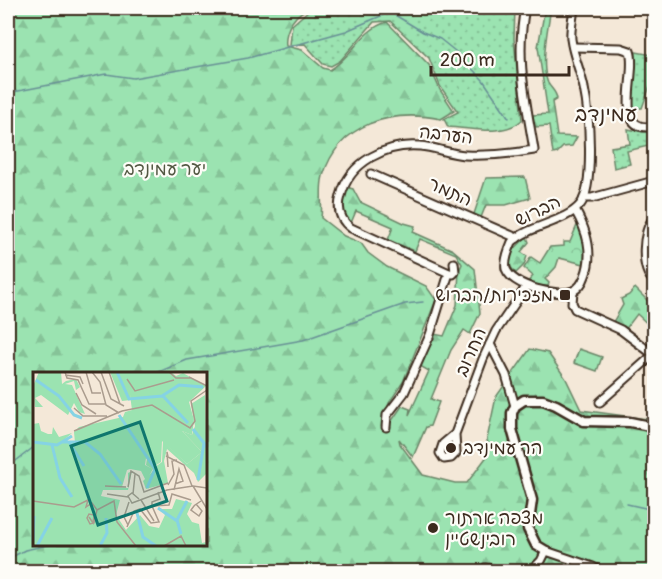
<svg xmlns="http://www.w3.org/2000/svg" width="662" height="579" font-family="Pangolin,'Playpen Sans Hebrew',sans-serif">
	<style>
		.grass { fill: url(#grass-dots); stroke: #6b8668; stroke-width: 1.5 }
		.forest { fill: url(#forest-firs); stroke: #6b8668; stroke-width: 1.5; fill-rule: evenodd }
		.park { fill: url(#park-crowns); stroke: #6b8668; stroke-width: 1.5 }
		.garden { fill: #9be3b1; stroke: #6b8668; stroke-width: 1.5 }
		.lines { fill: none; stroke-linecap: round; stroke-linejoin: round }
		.stream { stroke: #678f95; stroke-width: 1.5 }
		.minor-casing { stroke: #3b2a1e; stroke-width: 11 }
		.major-casing { stroke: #3b2a1e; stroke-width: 13 }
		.minor { stroke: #fdfcf7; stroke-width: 7 }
		.major { stroke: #fdfcf7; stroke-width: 8 }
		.poi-dot { fill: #3b2a1e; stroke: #fdfcf7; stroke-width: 2 }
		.labels { text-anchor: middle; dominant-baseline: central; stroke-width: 4.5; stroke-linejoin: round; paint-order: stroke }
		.street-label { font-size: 18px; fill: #3b2a1e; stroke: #fdfcf7 }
		.park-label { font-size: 18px; fill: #535843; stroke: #fdfcf7 }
		.poi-label { font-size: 18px; fill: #3b2a1e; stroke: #fdfcf7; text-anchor: start }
		.quarter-label { font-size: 21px; fill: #3b2a1e; stroke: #fdfcf7 }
		.inset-river { fill: none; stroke: #85d3e4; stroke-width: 3 }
		.inset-road { fill: none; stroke: #aa9c8e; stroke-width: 1.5 }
		.view { fill: #0f766e; fill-opacity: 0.15; stroke: #0f766e; stroke-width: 3 }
		.inset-edge { fill: none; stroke: #3b2a1e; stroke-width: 3 }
	</style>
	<defs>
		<pattern id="grass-dots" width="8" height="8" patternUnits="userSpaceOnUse" patternTransform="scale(1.5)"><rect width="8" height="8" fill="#9be3b1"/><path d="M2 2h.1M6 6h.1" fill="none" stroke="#86c398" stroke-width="1.8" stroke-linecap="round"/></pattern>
		<pattern id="forest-firs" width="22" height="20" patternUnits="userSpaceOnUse" patternTransform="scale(1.5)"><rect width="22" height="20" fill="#9be3b1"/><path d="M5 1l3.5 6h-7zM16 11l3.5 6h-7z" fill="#86c398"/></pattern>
		<pattern id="park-crowns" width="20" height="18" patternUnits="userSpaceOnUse" patternTransform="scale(1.5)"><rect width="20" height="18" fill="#9be3b1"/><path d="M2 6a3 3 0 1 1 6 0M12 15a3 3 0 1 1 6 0" fill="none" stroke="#86c398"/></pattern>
	</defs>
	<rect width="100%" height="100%" fill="#f4e8d8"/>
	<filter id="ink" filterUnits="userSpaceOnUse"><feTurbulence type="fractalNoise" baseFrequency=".0167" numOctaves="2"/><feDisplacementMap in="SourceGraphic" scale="12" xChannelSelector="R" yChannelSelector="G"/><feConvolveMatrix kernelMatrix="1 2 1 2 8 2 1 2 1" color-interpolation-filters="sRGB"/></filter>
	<g filter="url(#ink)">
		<g class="grass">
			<path d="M332,8H515L514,39L522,120C504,137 471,128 448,127L444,119L458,112L440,86L429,58L390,21L374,22L340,61L331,66L323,64L305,44L290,45L292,25L309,10Z"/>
			<polygon points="636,52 652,55 654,52 654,75 642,108 632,108"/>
			<polygon points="628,129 643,132 654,131 654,148 648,146 627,151 630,164 614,168 611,147 630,144"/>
		</g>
		<g class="forest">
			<path d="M8,8H312C295,11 284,30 286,46L302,50L323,68L330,70C351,58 362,29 387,22L429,65L440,90L454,111L441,119C391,109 339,123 323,176C319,190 323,204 321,218L344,236L361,243L368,253L387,267L426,286L436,300L403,382L389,403L384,417L389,425L402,406L410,409L409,415L429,371L420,366L434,334L444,336L457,305L459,271L462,264L456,254L420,239L415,251L388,240L393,227L356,211L351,223C339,213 343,201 346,187L353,189L360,202L404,223L415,226L413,232L453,250L475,269L480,313L470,334L464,330L451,350L431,399L439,402L430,426L426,427L413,457L399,439L400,444L423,475L455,483H467L488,455L487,439L496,397L530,349L548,353L566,379L581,410L654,420V571H8ZM34,374H206V544H34Z"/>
			<path d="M545,8H551C548,26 540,66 548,83C551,89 556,91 557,99L552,102L557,136L577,137L572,146L563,147L557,153L553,154L549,126L535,127L533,115L548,114L538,47Z"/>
			<polygon points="525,177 530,198 506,205 486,205 480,220 473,217 486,178"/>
			<path d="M527,237L529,242L521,252L527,256L524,265L516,273C501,260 515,247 527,237Z"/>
			<polygon points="635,288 654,307 654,330 637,314 625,330 613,322 623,305 621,299 629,295"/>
		</g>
		<polygon class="park" points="578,223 585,244 584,264 559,258 556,267 545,279 549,283 548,286 525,285 533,276 524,268 531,257 540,263 550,247 564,246 564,242 570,242"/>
		<polygon class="garden" points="579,349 602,357 597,371 574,363"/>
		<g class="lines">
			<g class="stream">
				<polyline points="8,93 106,74 133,78 248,58 346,31 390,12 423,32 440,39 455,51 483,80 509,118"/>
				<polyline points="154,374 187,360 303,340 405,304 423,302"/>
				<polyline points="8,467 34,447"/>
				<polyline points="627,504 654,510"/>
				<polyline points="8,559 25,550 52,544"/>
			</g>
			<g class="minor-casing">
				<g id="minor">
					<path d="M574,8C573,18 570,29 571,39C573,56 581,72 584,88C589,111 595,187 580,205C566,222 530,225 512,242C509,249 504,261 506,269C513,287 558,297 573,291C579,288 583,282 585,276C594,253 587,231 575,210"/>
					<path d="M573,47L621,48L630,51C638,73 611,135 654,126"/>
					<polyline points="371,174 517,238"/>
					<polyline points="584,198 592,198 654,181"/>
					<path d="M654,218C642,230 640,270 654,281"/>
					<path d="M454,263L455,272L453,274L449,273L351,228C340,220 337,209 341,196C349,162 387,143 420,146C435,147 449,154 465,155C488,156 511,154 534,150C526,101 515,57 525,8"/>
					<polyline points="573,291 572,303 575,309 621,330 654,355"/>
					<polyline points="490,344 506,375 515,406"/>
					<polyline points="600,402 654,354"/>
					<polyline points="386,427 387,415 404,393 430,335 449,273"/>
					<polyline points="455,434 443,444 440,453 444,459 451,458 456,453 455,434 483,359 496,331 526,287"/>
					<polyline points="479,572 485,568 510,572"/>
					<polyline points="530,572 541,561 546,551 593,567 602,572"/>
				</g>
			</g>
			<g class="major-casing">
				<polyline id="major" points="546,551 536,545 528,529 532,500 512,429 512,413 515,406 524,400 543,400 556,405 584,421 630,422 654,427"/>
			</g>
			<use href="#minor" class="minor"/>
			<use href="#major" class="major"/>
		</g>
	</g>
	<g class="poi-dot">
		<rect x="559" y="289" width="12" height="12" rx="3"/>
		<circle cx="451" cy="448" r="6"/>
		<circle cx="433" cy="528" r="6"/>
	</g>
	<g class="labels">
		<g class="street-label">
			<text transform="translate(446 135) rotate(7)">הערבה</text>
			<text transform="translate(450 192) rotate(24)">התמר</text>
			<text transform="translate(538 211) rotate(-26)">הברוש</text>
			<text transform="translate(471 352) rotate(-66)">החרוב</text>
		</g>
		<g class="park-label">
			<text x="165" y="169">יער עמינדב</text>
		</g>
		<g class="poi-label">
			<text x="553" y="295" text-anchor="end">מזכירות/הברוש</text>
			<text x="463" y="448">הר עמינדב</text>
			<text x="445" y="518">מצפה ארתור<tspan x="445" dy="21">רובינשטיין</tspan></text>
		</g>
		<g class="quarter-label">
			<text x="606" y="114">עמינדב</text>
		</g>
	</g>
	<g transform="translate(33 372)">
		<rect width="174" height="174" fill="#f4e8d8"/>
		<path d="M77,0H95L98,28L89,29ZM172,23L174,101L165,110L161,101L134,77L131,89L135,111L113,117L110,109L121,98L113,93L114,87L122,95L129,90L130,69L154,92L169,80L149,59L159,63L162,54L158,32Z" fill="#9be3b1"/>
		<path d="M6,0H28L29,12L33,9L43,7L47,15L43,18L41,9L32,12L39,13L52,42L46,40L41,31L35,43L8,23L2,26L10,35H2L0,14ZM94,0H138L143,4L150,1L173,14L156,30L161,48L159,63L149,59L169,80L154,92L129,69L128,90L122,94L113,86L112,93L120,97L113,109L108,99L97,97L94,98L89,115L73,114L95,116V101L99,99L95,118H70L68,124L87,128L83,143L93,158L107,143L116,154L126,156L132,143L127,137H139L143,127L159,131L154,142L159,150L166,152L169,171L173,170L174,149V174H0V52L6,51L8,59L15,62H19L20,55L26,65L39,61L31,68L42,71L41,60L46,55L90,45L92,40L99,38Z" fill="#9be3b1"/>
		<path class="inset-river" d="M84,0L96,27L129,24L146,13L170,15M3,8L26,24L41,43L49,46M130,24L155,51M86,43L122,97L114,116M160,57L174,75M0,70L24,73L39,64M29,70H52L67,82L88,112M36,70L51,94M19,73L27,106L39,125M165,108L171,71M125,136L144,149M104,141L110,165L123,174M148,162L144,148L154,129M0,169L1,144M4,174L19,146M67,174L74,161L73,146"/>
		<path class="inset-road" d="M32,0L34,6L45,8L56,32H72M53,0L59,21H68M59,0L67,10L73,33L86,41M68,0L78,27L91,34M76,0L87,32M136,0L143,6H158M32,3L47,5L50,12M156,5L174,14M94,7L102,19L141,8M43,21L49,33L63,42M41,36L50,44H74M89,39L119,33L157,56L162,49L158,29L174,18M41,59L89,39M133,84L151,93L159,114M135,95L134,80L135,85M135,113L141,102L139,89L144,88M72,114L93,115M160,114L174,137L173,172M95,115L98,99L106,104L111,120L135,111M141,118L146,97L150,109L142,112M74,122L95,125M100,122L102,102M106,127L99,121L95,124L99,131L134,118L160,114L174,116M108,128L121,149M0,129L41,135L55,128L53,135L59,131L64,138L61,151L57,152L54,146L56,142L61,143L60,151L56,145M163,132L169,139L166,144L158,138L161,134L162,133L168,129M119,134L136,133L139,122L158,128M119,134V130L127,127L125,120M64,138L81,129L84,150L103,174M95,153L91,145L96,130M94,155L101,139L107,137L118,151L126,150L119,134M131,174L148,164L153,174"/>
		<path class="view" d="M107,50L134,129L65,153L38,74Z"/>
		<rect width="174" height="174" class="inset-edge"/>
	</g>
	<rect width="662" height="579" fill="none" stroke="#fdfcf7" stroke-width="30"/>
	<rect x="15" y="15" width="632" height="549" fill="none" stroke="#3b2a1e" stroke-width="2" filter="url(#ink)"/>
	<path d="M431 66v9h138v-9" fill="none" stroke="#3b2a1e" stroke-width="3"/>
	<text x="440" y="66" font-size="18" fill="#3b2a1e" stroke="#fdfcf7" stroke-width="4.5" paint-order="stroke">200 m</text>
</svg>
